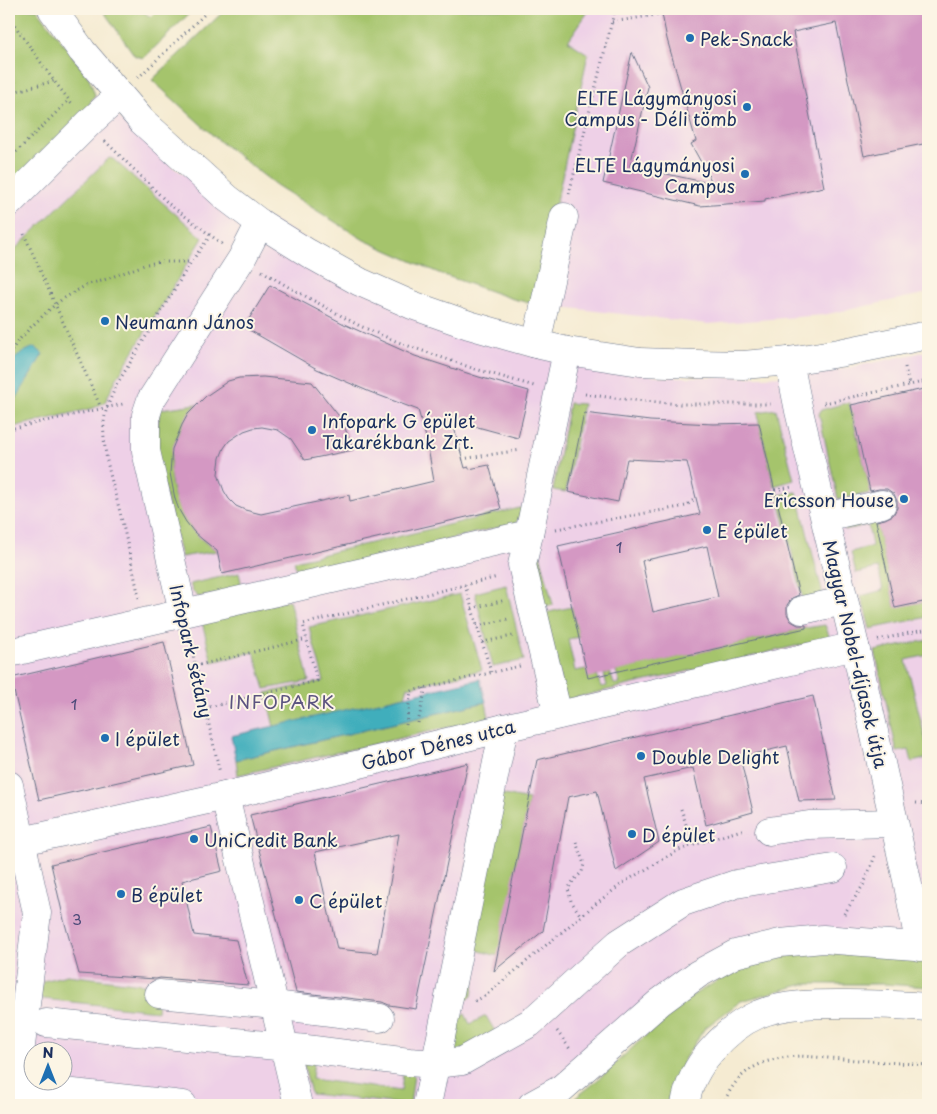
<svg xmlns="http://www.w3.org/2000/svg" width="937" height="1114" font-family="'Playpen Sans',sans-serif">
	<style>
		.built { fill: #eed0e7; fill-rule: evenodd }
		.green { fill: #a5c46c; stroke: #607a65 }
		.water { fill: #40aebc; stroke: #2e6e8d }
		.building { fill: #d498c3; fill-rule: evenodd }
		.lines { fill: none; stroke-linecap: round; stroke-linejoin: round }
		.minor-casing { stroke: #677187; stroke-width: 29 }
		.major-casing { stroke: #677187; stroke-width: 29 }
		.path { stroke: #677187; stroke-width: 3; stroke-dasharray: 1 4; stroke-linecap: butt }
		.minor { stroke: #fff; stroke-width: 28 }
		.major { stroke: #fff; stroke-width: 28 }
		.poi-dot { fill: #1f6fb2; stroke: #fcf5e5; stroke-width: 2 }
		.labels { text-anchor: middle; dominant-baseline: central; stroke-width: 4; stroke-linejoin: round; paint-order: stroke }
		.number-label { font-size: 15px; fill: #494977 }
		.poi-label { font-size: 18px; fill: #1b2f5e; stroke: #fcf5e5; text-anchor: start }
		.street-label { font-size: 18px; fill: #1b2f5e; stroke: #fcf5e5 }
		.neighbourhood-label { font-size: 19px; letter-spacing: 1px; fill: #5c5481; stroke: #fcf5e5 }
	</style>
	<rect width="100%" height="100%" fill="#fcf5e5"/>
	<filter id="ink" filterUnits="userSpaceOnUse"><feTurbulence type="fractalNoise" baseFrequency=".02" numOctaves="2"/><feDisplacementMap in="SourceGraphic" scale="10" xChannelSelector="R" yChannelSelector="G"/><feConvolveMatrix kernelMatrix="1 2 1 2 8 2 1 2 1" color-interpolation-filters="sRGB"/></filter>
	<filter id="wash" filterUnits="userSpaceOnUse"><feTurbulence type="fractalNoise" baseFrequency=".0096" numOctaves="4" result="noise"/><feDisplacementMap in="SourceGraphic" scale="20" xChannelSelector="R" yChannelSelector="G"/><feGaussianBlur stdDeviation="1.12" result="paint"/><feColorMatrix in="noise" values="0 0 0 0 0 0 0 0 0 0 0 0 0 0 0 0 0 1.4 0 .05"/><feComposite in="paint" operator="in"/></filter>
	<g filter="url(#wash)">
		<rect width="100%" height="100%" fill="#f5ebd2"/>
		<g class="built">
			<polygon points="590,9 928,9 928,293 823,315 708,324 535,304 588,54 568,42"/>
			<path d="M95,95L175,169L523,354L665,377H763L820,374L928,351V941L727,954L520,1105H211L9,1083V189L78,123ZM32,1052H62V1082H32Z"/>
		</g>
		<g class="green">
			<polygon points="9,9 37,9 89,78 95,95 78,123 9,189"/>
			<polygon points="102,9 140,9 150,17 158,9 194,9 144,58 135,56"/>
			<polygon points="226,9 590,9 568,41 588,54 535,304 513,299 441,274 364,240 276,185 218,140 152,80"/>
			<polygon points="109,158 113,159 203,238 117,378 105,402 94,408 9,428 9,255"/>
			<polygon points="849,402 871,493 838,499 819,414 821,410"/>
			<polygon points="569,403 583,404 566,492 553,490"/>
			<path d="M197,404C164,443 161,490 193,531C200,539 209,545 217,551L181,557L155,452L160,409Z"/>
			<polygon points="776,409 794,480 774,486 759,423 758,412"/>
			<polygon points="797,492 823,595 803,599 778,495"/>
			<polygon points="524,507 519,518 516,523 298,576 294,561"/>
			<polygon points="876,520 895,607 928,601 928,617 870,629 861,596 883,590 878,568 856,573 851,552 872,546 868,525 845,530 845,528 850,525"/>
			<polygon points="539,550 553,605 543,608 535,575"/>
			<polygon points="239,573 243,590 198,597 193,592 190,584"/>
			<polygon points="506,585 524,660 493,667 475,593"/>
			<polygon points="460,594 482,670 408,687 405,696 274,727 266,693 324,681 309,627"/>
			<polygon points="289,600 309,681 265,689 254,652 212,662 202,622"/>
			<polygon points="572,607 579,637 568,639 575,671 586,669 597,676 601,687 607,686 604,674 610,672 614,684 620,684 616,671 806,628 825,625 830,638 565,700 544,613"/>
			<polygon points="928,640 928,655 906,660 928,750 928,758 912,762 909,750 897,752 875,651"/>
			<polygon points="486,702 489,718 238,775 236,760"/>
			<polygon points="500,794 529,800 498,956 476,950 473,963 477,964 472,996 459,1006"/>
			<polygon points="835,953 928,960 928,987 885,984 804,984 741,1001 705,1028 685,1058 668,1099 668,1105 566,1105 592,1085 657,1025 688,998 726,976 760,962 792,955"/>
			<polygon points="67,975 159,986 157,1011 43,999 39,996 43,981"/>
			<polygon points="465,1014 470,1024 486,1016 496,1033 463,1054 452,1048 457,1017"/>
			<polygon points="302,1058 314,1061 312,1079 401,1091 403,1072 414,1075 410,1105 311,1094"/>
		</g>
		<g class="water">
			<path d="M35,347L43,354L9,411V365C17,356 23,351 35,347Z"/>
			<polygon points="480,679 486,702 236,760 231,736"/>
		</g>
		<g id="blocks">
			<g class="building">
				<polygon points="661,9 928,9 928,143 864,156 836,23 793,32 824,187 765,199 765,201 700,206 603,183 632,52 648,87 630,166 713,184 691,144 696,141 667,39"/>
				<polygon points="270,285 346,325 415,356 479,377 529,391 518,438 452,420 465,468 469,467 469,469 489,465 501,509 222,574 217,551 203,540 194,532 186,522 179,510 175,499 170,473 172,449 182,425 188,414 206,396 228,381 239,378 263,377 312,382 342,420 353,450 305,460 291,439 278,430 262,427 253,428 244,431 229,441 224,448 220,458 218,474 224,491 229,499 236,506 245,510 261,514 349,495 350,501 434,481 426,437 418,410 370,392 317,369 244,327"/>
				<polygon points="928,388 928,601 895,608 876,521 885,519 893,515 897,508 897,501 894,494 887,489 879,489 870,491 851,405"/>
				<path d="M584,413L650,421L713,424L759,423L799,595L792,598L787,605V614L791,621L798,625H806V628L588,678L558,546L700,514L687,462L627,459L618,502L568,492ZM707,546L718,597L653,612L642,561Z"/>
				<polygon points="164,642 193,765 39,800 11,678"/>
				<polygon points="813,696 836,800 799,801 787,746 740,757 753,812 706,825 693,768 644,779 659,842 616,871 597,791 568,797 543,931 494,971 537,760"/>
				<path d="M468,763L416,1009L389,1005L382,1002L296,992L250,815ZM399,834L377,953L337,949L315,852Z"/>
				<polygon points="211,827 222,871 182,881 194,935 236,940 248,985 160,978 156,979 79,974 64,920 51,864"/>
			</g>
		</g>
	</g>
	<g filter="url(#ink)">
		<use href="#blocks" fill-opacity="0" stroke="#677187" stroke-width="1"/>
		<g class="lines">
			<g class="minor-casing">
				<g id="minor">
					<polyline points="52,9 82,51 142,121 227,198 260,223 308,253 360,282 412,305 469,325 536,344 567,351 640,362 696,364 743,365 789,361 839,353 928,335"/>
					<polyline points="9,203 89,123 119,96"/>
					<polyline points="536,344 564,217"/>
					<polyline points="789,361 799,411 855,646 907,880 920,947"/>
					<polyline points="825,517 882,504"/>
					<polyline points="529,534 522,565 558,715"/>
					<polyline points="802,610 844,601"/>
					<polyline points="183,612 146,451 146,415 151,400 242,258 260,223"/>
					<polyline points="9,653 529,534 567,351"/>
					<polyline points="9,785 37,913 16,1087"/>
					<polyline points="225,796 298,1105"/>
					<polyline points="769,831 809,825 894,823"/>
					<polyline points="22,841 225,796 402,754 414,750 504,728 855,646"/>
					<polyline points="159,994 274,1005 380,1018"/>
					<polyline points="46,1023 306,1049 409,1062 435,1064 462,1061 530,1023 619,943 683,902 736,884 833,868"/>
					<polyline points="9,1086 183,1105"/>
					<polyline points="427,1105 504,728"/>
					<polyline points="532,1105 561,1089 660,1002 698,974 735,954 780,943 823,939 928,947"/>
				</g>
			</g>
			<g class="major-casing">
				<path id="major" d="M685,1105C688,1085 698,1066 711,1051C724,1036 740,1022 759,1014C787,1003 818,1004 848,1004C875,1004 902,1005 928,1007"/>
			</g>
			<g class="path">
				<polyline points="9,17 54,81 73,105"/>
				<polyline points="612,22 662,14"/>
				<polyline points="138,78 210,9"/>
				<polyline points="9,93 54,81"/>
				<polyline points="105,141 169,204 222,244"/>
				<polyline points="9,159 69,100"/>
				<polyline points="569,194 615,9"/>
				<polyline points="24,234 101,408"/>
				<polyline points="262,271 285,285 360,326 403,344 472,368 534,386"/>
				<polyline points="9,355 17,342 31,327 50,309 61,300 88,284 101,281 147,264 159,262 191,262"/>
				<polyline points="905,367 909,385"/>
				<polyline points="585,394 622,399 680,404 773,404"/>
				<polyline points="824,403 928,381"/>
				<polyline points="9,429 123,404"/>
				<polyline points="462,459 521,450"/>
				<polyline points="775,490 792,487"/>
				<polyline points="556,529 686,506 696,498"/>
				<polyline points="465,585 491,672"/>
				<path d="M139,598C133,568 126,538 119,508C112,481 102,451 104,422C105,409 111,398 116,386L191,262L210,236"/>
				<polyline points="472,608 506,600"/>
				<polyline points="9,615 10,614"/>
				<polyline points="477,626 508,619"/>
				<polyline points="189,637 220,773"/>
				<polyline points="878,640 928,629"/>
				<polyline points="482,642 513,636"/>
				<polyline points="195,666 307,639"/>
				<polyline points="205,708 317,681 303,624 498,577"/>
				<polyline points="418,723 425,691 424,687"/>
				<polyline points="406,725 411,691 520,666"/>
				<polyline points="916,803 928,804"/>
				<polyline points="681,809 686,824 695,832 700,843"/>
				<polyline points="576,842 584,864 582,872 574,880 568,889 571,901 581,916"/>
				<polyline points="844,914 864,884 875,856"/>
				<polyline points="475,1001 485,996 598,902 626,881 679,850 712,839 745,829"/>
				<polyline points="557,1031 570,1049"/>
				<path d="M723,1105C737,1069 763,1058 800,1056L928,1065"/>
			</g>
			<use href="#minor" class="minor"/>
			<use href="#major" class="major"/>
		</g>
	</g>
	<g class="poi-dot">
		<circle cx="690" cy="38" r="5"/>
		<circle cx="747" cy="107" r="5"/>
		<circle cx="745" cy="174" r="5"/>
		<circle cx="105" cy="321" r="5"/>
		<circle cx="312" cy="430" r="5"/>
		<circle cx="904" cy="499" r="5"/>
		<circle cx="707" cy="530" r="5"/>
		<circle cx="105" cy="738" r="5"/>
		<circle cx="641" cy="756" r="5"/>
		<circle cx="632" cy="834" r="5"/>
		<circle cx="194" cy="839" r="5"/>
		<circle cx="121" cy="894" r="5"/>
		<circle cx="299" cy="900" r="5"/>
	</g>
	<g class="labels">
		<g class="number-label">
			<text x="619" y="546">1</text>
			<text x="74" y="703">1</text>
			<text x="77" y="918">3</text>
		</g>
		<g class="poi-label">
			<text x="700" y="38">Pek-Snack</text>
			<text x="737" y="97" text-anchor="end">ELTE Lágymányosi<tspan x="737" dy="21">Campus - Déli tömb</tspan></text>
			<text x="735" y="164" text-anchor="end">ELTE Lágymányosi<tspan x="735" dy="21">Campus</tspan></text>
			<text x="115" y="321">Neumann János</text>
			<text x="322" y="420">Infopark G épület<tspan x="322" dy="21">Takarékbank Zrt.</tspan></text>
			<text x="894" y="499" text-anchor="end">Ericsson House</text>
			<text x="717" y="530">E épület</text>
			<text x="115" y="738">I épület</text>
			<text x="651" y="756">Double Delight</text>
			<text x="642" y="834">D épület</text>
			<text x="204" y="839">UniCredit Bank</text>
			<text x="131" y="894">B épület</text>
			<text x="309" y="900">C épület</text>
		</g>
		<g class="street-label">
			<text transform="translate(192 651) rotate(77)">Infopark sétány</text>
			<text transform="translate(856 654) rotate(77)">Magyar Nobel-díjasok útja</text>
			<text transform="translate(438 744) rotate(-14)">Gábor Dénes utca</text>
		</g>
		<g class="neighbourhood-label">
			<text x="282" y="701">INFOPARK</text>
		</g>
	</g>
	<rect width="937" height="1114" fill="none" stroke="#fcf5e5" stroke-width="30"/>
	<g transform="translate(48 1066)"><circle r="24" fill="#fcf5e5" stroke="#a2a6af"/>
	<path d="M0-4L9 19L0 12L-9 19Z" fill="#1f6fb2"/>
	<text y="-8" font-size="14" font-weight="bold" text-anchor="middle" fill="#1b2f5e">N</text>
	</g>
</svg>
